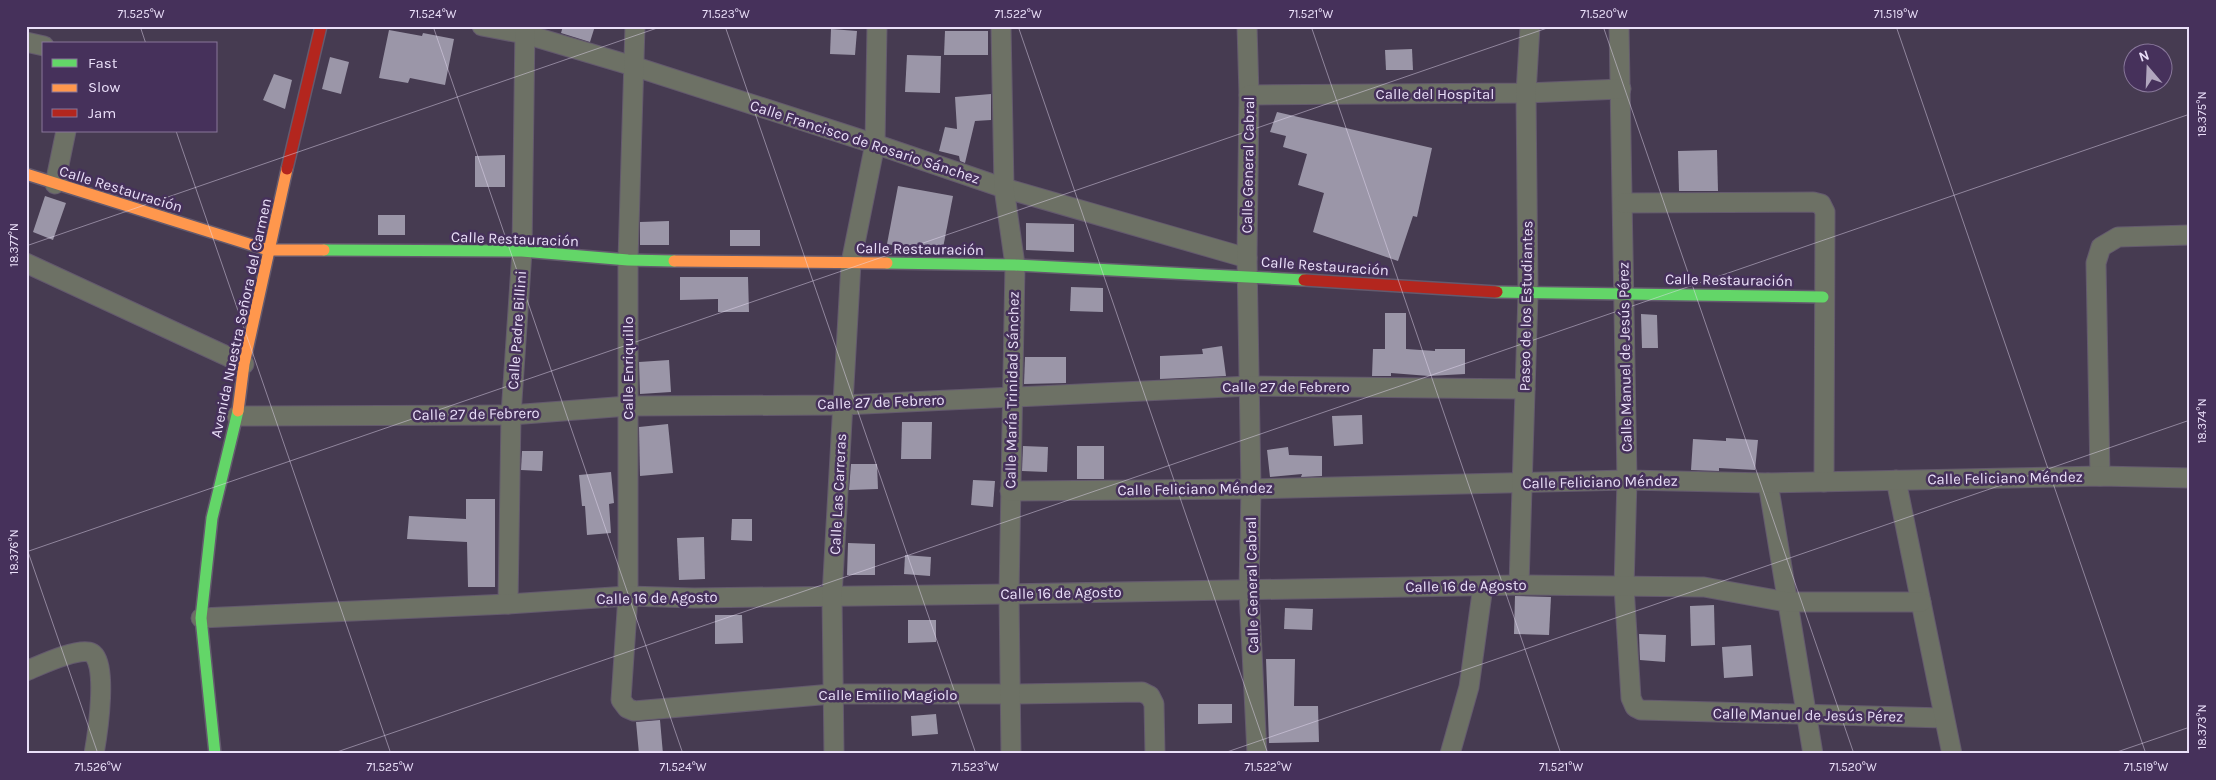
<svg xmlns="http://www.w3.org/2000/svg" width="2216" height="780" font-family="Karla,sans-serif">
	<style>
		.building { fill: #9b96a8 }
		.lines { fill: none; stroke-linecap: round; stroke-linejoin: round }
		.street-casing { stroke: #645a6e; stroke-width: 21 }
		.fast-casing { stroke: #645a6e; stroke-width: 14 }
		.slow-casing { stroke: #645a6e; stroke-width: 14 }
		.jam-casing { stroke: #645a6e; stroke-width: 14 }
		.street { stroke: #6d7165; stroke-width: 19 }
		.fast { stroke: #63d668; stroke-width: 11 }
		.slow { stroke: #ff974d; stroke-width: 11 }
		.jam { stroke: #b3261e; stroke-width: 11 }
		.ticks { fill: none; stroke: #eadff9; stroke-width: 1; stroke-opacity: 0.45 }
		.labels { text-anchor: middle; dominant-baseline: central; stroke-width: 5; stroke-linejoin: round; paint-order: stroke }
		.street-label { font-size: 15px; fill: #eadff9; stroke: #46315b }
		.neatline { fill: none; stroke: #eadff9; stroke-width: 2 }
		.ticks-label { font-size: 12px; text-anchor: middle; fill: #eadff9 }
	</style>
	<rect width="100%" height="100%" fill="#463b51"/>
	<g class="building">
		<polygon points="563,26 595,26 590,42 561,33"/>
		<polygon points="831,29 857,31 855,55 830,54"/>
		<polygon points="389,30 422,36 423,33 454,39 445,85 410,78 408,83 379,78"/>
		<polygon points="945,31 988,31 988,55 944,55"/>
		<polygon points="1412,49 1413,70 1386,70 1385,50"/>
		<polygon points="907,55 941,56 940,93 905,92"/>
		<polygon points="330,57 349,62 341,94 322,89"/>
		<polygon points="274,74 292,80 285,109 263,100"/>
		<polygon points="991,94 991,120 975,121 965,163 960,161 959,156 939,151 945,127 957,129 955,97"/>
		<polygon points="1277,112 1432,148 1417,217 1413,216 1398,261 1313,232 1324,193 1298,185 1307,154 1283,147 1286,136 1270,132"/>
		<polygon points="1717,150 1718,191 1679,191 1678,151"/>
		<polygon points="505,155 505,187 475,187 475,156"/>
		<polygon points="898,186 953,196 943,248 908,248 887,244"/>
		<polygon points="45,196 66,203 53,240 33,232"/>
		<rect x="378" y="215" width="27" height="20"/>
		<polygon points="669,221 669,245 640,245 640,222"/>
		<polygon points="1026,223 1074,224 1074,252 1026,250"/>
		<rect x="730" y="230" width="30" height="16"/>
		<polygon points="680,277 748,277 749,312 718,312 718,299 680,300"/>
		<polygon points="1071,287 1103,288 1103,312 1070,311"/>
		<polygon points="1385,313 1406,313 1406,349 1435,351 1435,349 1465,349 1465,374 1429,376 1391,373 1391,376 1372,376 1373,349 1385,349"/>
		<polygon points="1641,314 1657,315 1658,348 1642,348"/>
		<polygon points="1222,346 1226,376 1160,379 1160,356 1203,354 1202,349"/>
		<polygon points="1025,357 1066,357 1066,383 1024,384"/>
		<polygon points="669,360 671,392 640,394 639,362"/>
		<polygon points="1362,415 1363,444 1334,446 1332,416"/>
		<polygon points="902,422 932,422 931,459 901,459"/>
		<polygon points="668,424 673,473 640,476 639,427"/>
		<polygon points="1726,438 1758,440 1755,470 1719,468 1719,471 1691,470 1693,439 1726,441"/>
		<polygon points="1023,446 1048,447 1047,472 1022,471"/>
		<rect x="1077" y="446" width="27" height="33"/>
		<polygon points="1288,447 1289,455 1322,456 1322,476 1301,477 1302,474 1270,477 1267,450"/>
		<polygon points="522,451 543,451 542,471 521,470"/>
		<polygon points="851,464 877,464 878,489 849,490"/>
		<polygon points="611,472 614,503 609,504 611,533 587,535 585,506 582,506 579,475"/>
		<polygon points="973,480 995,481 993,507 971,505"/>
		<polygon points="466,499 495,499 495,587 468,587 467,542 407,539 409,516 466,519"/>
		<polygon points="732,519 752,519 752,541 731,540"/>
		<polygon points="704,537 705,579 679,580 677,538"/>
		<polygon points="848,543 875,544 875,575 847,575"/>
		<polygon points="905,555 931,557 930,576 904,574"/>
		<polygon points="1515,596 1551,597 1549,635 1514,634"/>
		<polygon points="1714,605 1715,645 1691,646 1690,606"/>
		<polygon points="1285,608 1313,609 1312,630 1284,629"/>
		<polygon points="715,615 742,615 743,643 715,644"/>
		<polygon points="908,620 936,620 936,642 908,643"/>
		<polygon points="1639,634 1666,635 1665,662 1640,660"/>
		<polygon points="1751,645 1753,676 1724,678 1722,647"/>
		<polygon points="1266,659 1295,659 1294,706 1318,706 1319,742 1269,743"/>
		<polygon points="1198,704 1232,704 1232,723 1198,724"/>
		<polygon points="936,714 938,734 912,736 911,716"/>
		<polygon points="660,720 663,754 639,754 636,722"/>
	</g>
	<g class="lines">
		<g class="street-casing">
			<g id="street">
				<polyline points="482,26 525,34 633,66 875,144 1004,188 1247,258"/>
				<polyline points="635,26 628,260 628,596 621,700 627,708 634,711 832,694 1009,694 1142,692 1150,696 1154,704 1155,754"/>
				<polyline points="1001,26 1004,188 1015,265 1009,594 1011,754"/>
				<polyline points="1247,26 1249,95 1247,258 1251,489 1249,589 1257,754"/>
				<polyline points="1619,26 1627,480 1624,587 1631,698 1635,707 1641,710 1944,718"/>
				<polyline points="26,42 44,46"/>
				<polyline points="1249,95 1526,93 1621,89"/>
				<polyline points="55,184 66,131"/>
				<polyline points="1623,203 1813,202 1821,204 1825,212 1824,482"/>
				<polyline points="26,263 244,364"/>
				<polyline points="237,416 511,415 628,406 843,405 1250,386 1525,389"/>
				<polyline points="2100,476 2096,263 2101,247 2118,237 2190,235"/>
				<polyline points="1896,480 1952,754"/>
				<polyline points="1768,483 1813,754"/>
				<polyline points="1010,491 1251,489 1627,480 1768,483 2100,476 2190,478"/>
				<polyline points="1519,585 1528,294 1526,93 1530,26"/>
				<polyline points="508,604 511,415 522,251 525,26"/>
				<polyline points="201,618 508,604 628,596 694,598 1009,594 1519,585 1704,587 1787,602 1921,602"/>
				<path d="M26,671C41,665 74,649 89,652C110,656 97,737 94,754"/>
				<polyline points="834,754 832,596 851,263 875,144 877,26"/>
				<polyline points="1450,754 1469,687 1483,586"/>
			</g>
		</g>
		<g class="fast-casing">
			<g id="fast">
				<polyline points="324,250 522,251 628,260 674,261"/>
				<polyline points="887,263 1015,265 1304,280"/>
				<polyline points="1497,292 1823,297"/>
				<polyline points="215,754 201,618 212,518 238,411"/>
			</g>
		</g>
		<g class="slow-casing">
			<g id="slow">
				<polyline points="26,174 268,250 324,250"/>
				<polyline points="674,261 887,263"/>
				<polyline points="238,411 244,364 287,169"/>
			</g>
		</g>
		<g class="jam-casing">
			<g id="jam">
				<polyline points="287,169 321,26"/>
				<polyline points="1304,280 1497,292"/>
			</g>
		</g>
		<use href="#street" class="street"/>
		<use href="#fast" class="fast"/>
		<use href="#slow" class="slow"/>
		<use href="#jam" class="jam"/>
	</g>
	<path class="ticks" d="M140,26L146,44M433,26L683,754M725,26L976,754M1018,26L1268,754M1311,26L1561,754M1603,26L1854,754M1896,26L2146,754M2188,26L2190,30M176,131L391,754M26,246L663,26M26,546L98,754M26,552L1553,26M331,754L2190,114M1221,754L2190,420M2111,754L2190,727"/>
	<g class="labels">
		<g class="street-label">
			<text x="1435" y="94">Calle del Hospital</text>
			<text transform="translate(865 142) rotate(18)">Calle Francisco de Rosario Sánchez</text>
			<text transform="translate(1248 165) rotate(-89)">Calle General Cabral</text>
			<text transform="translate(121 189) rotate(17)">Calle Restauración</text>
			<text transform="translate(515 239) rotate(2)">Calle Restauración</text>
			<text transform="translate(920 249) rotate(1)">Calle Restauración</text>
			<text transform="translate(1325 266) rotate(4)">Calle Restauración</text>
			<text transform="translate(1729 280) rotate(1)">Calle Restauración</text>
			<text transform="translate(1526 306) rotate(-89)">Paseo de los Estudiantes</text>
			<text transform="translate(241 318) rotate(-78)">Avenida Nuestra Señora del Carmen</text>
			<text transform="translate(517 330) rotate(-86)">Calle Padre Billini</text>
			<text transform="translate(1625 357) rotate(-91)">Calle Manuel de Jesús Pérez</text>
			<text transform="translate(628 368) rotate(-90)">Calle Enriquillo</text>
			<text x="1286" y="387">Calle 27 de Febrero</text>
			<text transform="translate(1012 390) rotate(-89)">Calle María Trinidad Sánchez</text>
			<text transform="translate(881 402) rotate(-2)">Calle 27 de Febrero</text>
			<text transform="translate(476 414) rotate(-1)">Calle 27 de Febrero</text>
			<text transform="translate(2005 478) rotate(-1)">Calle Feliciano Méndez</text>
			<text transform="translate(1600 482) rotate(-1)">Calle Feliciano Méndez</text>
			<text transform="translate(1195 489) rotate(-1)">Calle Feliciano Méndez</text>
			<text transform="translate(838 494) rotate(-87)">Calle Las Carreras</text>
			<text transform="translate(1252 585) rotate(-91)">Calle General Cabral</text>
			<text transform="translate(1466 586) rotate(-1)">Calle 16 de Agosto</text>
			<text transform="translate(1061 593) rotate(-1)">Calle 16 de Agosto</text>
			<text transform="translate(657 598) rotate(-1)">Calle 16 de Agosto</text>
			<text x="888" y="695">Calle Emilio Magiolo</text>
			<text transform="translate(1808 715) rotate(1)">Calle Manuel de Jesús Pérez</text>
		</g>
	</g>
	<rect width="2216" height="780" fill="none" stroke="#46315b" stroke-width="55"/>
	<rect x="42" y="42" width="175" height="90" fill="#46315b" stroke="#88779a"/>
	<rect x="52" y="59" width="25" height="8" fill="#63d668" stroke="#88779a"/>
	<text x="88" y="68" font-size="15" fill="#eadff9">Fast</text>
	<rect x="52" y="84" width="25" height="8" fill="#ff974d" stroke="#88779a"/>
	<text x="88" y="92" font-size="15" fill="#eadff9">Slow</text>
	<rect x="52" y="109" width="25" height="8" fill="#b3261e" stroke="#88779a"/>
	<text x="88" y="118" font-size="15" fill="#eadff9">Jam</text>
	<g transform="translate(2148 68) rotate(341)"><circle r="24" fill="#46315b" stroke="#88779a"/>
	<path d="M0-4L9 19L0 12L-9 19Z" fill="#b1a6be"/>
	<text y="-8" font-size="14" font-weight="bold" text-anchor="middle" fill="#eadff9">N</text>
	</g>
	<rect x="28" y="28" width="2160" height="724" class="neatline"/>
	<g class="ticks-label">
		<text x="141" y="18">71.525°W</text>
		<text x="433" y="18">71.524°W</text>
		<text x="726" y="18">71.523°W</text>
		<text x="1018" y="18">71.522°W</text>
		<text x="1311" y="18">71.521°W</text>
		<text x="1604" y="18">71.520°W</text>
		<text x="1896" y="18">71.519°W</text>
		<text transform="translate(2202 114) rotate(-90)" y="4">18.375°N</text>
		<text transform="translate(14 245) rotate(-90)" y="4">18.377°N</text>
		<text transform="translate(2202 421) rotate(-90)" y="4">18.374°N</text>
		<text transform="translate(14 552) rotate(-90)" y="4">18.376°N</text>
		<text transform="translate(2202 727) rotate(-90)" y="4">18.373°N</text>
		<text x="98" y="771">71.526°W</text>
		<text x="390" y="771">71.525°W</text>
		<text x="683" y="771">71.524°W</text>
		<text x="975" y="771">71.523°W</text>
		<text x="1268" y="771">71.522°W</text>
		<text x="1561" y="771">71.521°W</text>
		<text x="1853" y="771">71.520°W</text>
		<text x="2146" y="771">71.519°W</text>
	</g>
</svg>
